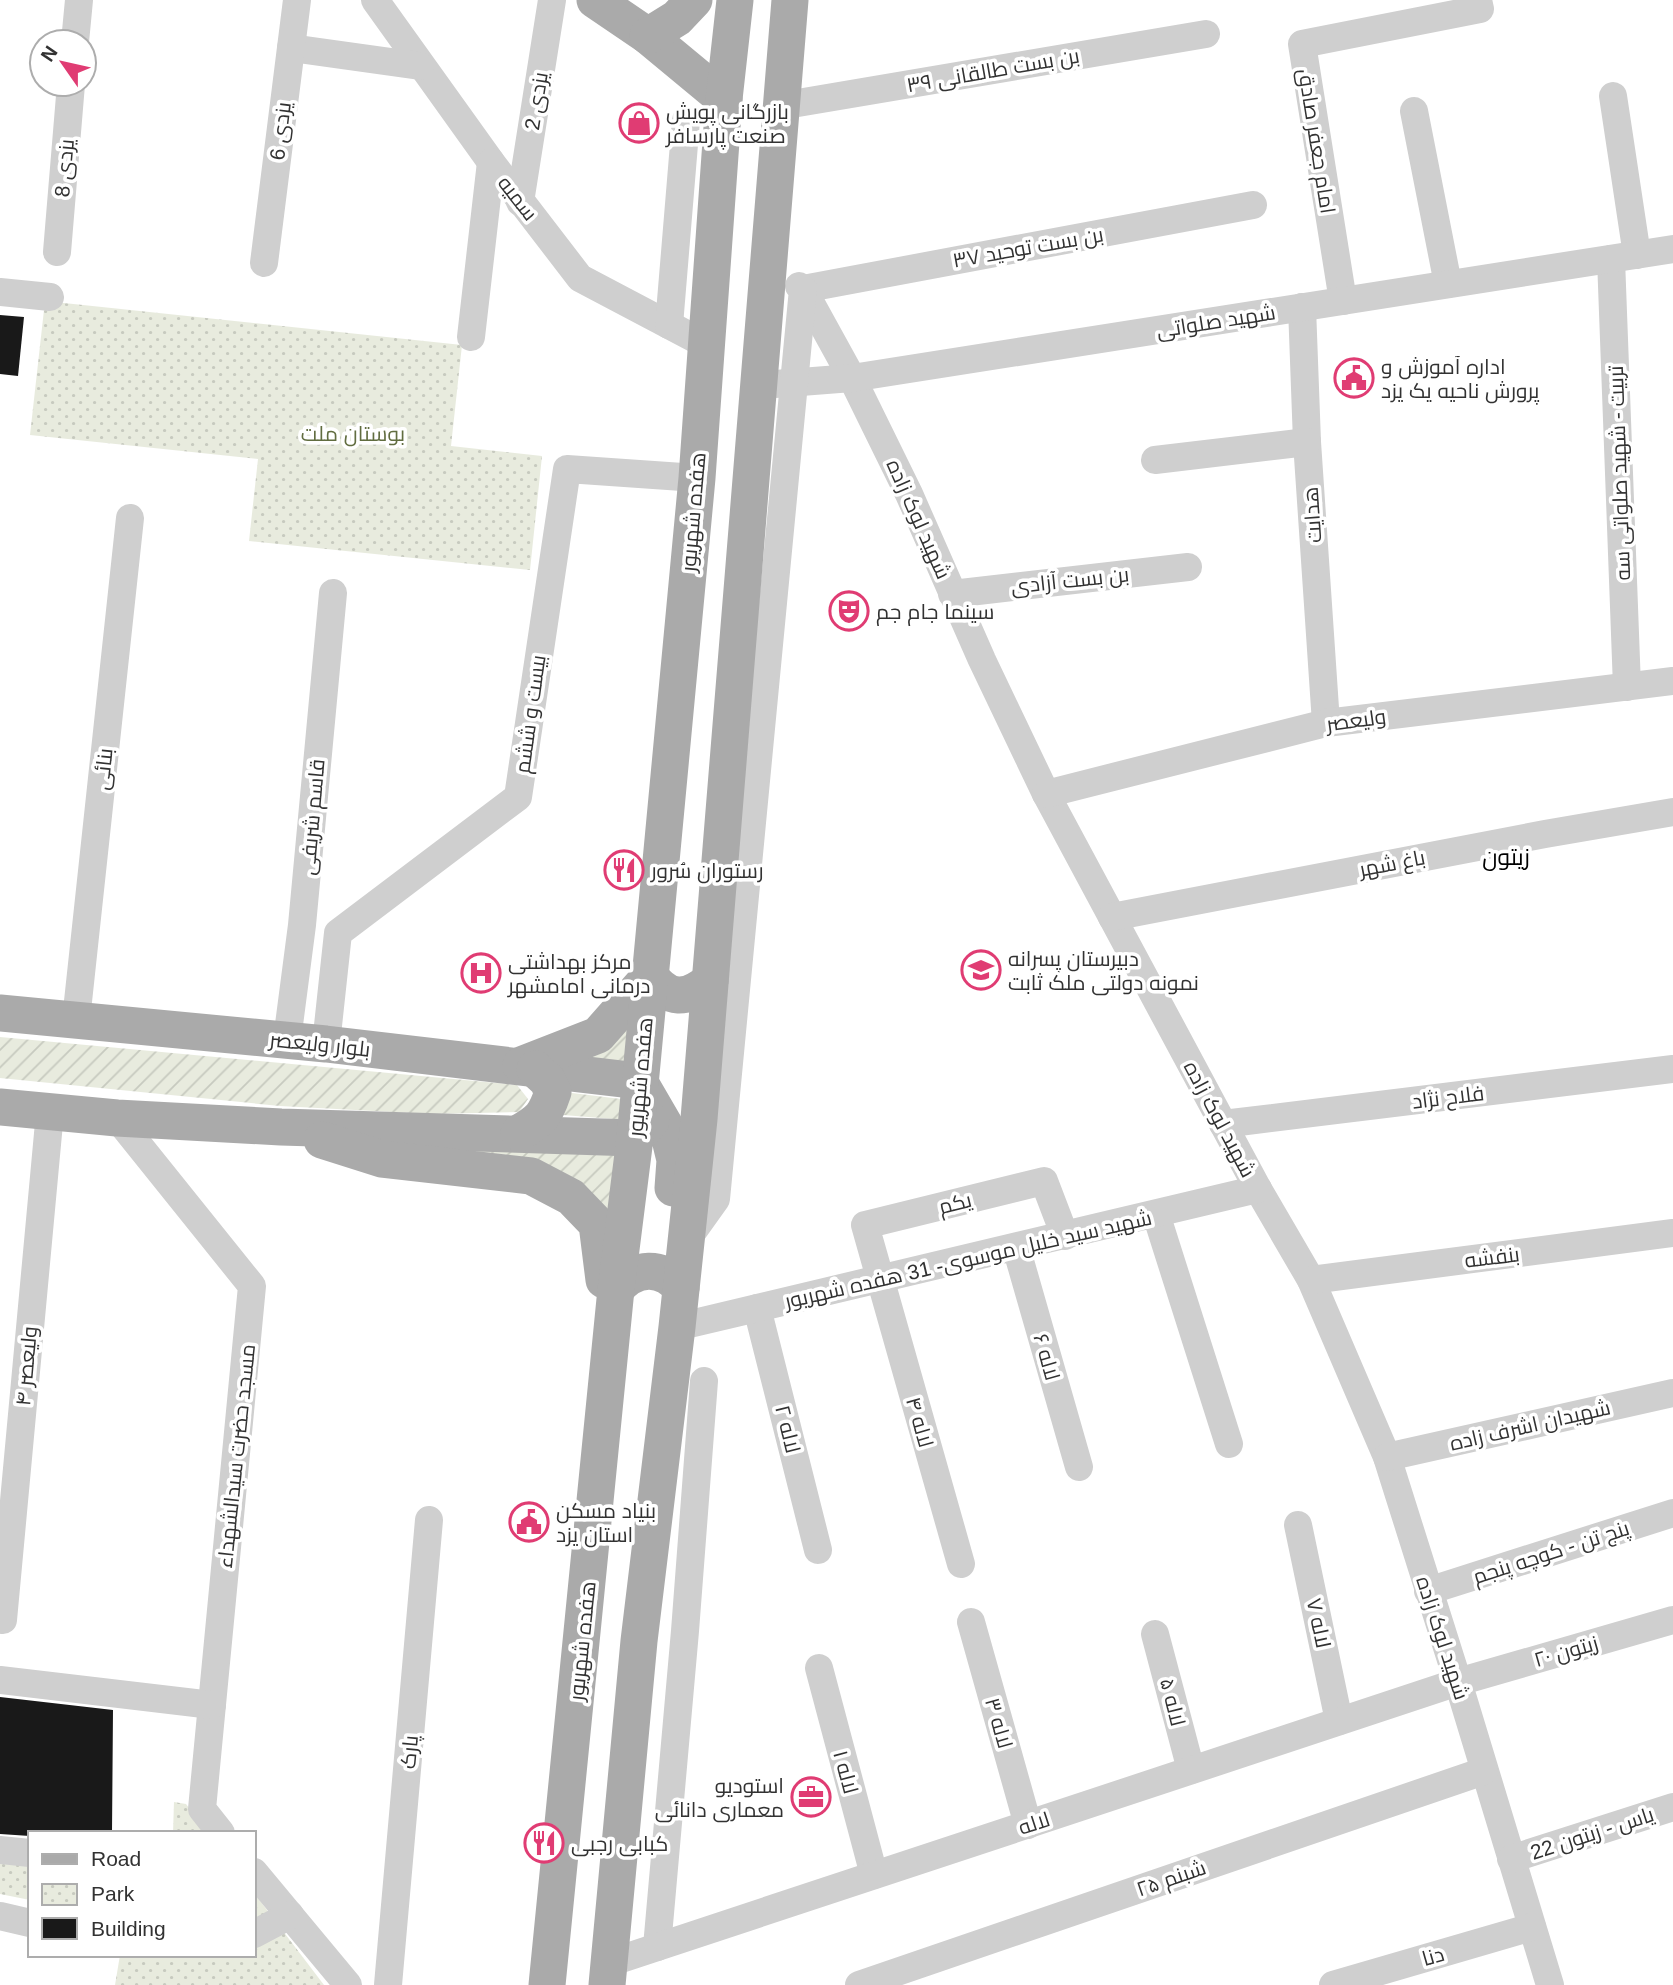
<svg xmlns="http://www.w3.org/2000/svg" width="1673" height="1985" font-family="Arial,Cairo,sans-serif">
	<style>
		.park { fill: url(#park-dots) }
		.garden { fill: url(#garden-furrows) }
		.building { fill: #191919 }
		.lines { fill: none; stroke-linecap: round; stroke-linejoin: round }
		.minor { stroke: #cfcfcf; stroke-width: 28 }
		.major { stroke: #aaa; stroke-width: 37 }
		.labels { text-anchor: middle; dominant-baseline: central; stroke-width: 7; stroke-linejoin: round; paint-order: stroke }
		.street-label { font-size: 21px; fill: #323232; stroke: #fff }
		.poi-label { font-size: 21px; fill: #323232; stroke: #fff; text-anchor: start }
		.park-label { font-size: 21px; fill: #616d40; stroke: #fff }
		.neighbourhood-label { font-size: 23px; fill: #000; stroke: #fff }
	</style>
	<defs>
		<pattern id="park-dots" width="8" height="8" patternUnits="userSpaceOnUse" patternTransform="scale(1.75)"><rect width="8" height="8" fill="#e8ebde"/><path d="M2 2h.1M6 6h.1" fill="none" stroke="#c7cabf" stroke-width="1.8" stroke-linecap="round"/></pattern>
		<pattern id="garden-furrows" width="10" height="10" patternUnits="userSpaceOnUse" patternTransform="scale(1.75)"><rect width="10" height="10" fill="#e8ebde"/><path d="M-1 1l2-2M0 10L10 0M9 11l2-2" fill="none" stroke="#c7cabf"/></pattern>
	</defs>
	<rect width="100%" height="100%" fill="#fff"/>
	<g class="park">
		<polygon points="45,301 462,345 451,446 542,456 530,570 249,541 258,459 30,435"/>
		<polygon points="174,1802 186,1804 208,1833 173,1833"/>
		<polygon points="0,1862 30,1865 30,1900 0,1894"/>
		<polygon points="254,1893 324,1985 115,1985 120,1955 254,1955"/>
	</g>
	<g class="garden">
		<polygon points="638,995 631,1063 552,1062"/>
		<polygon points="0,1037 517,1085 528,1099 519,1112 431,1114 280,1106 0,1078"/>
		<polygon points="564,1092 621,1099 626,1120 563,1115"/>
		<polygon points="454,1142 622,1155 609,1219 498,1160"/>
	</g>
	<g class="building">
		<polygon points="0,315 24,317 18,376 0,374"/>
		<polygon points="0,1697 113,1710 112,1833 30,1833 30,1836 0,1834"/>
	</g>
	<g class="lines">
		<g class="minor">
			<polyline points="375,0 491,162 580,278 707,345"/>
			<polyline points="75,42 79,0"/>
			<polyline points="291,48 420,66"/>
			<polyline points="1613,96 1637,255"/>
			<polyline points="780,106 1206,34"/>
			<polyline points="1414,111 1448,284"/>
			<polyline points="520,202 552,0"/>
			<polyline points="1253,205 803,289 852,378 909,494 982,660 1046,794 1258,1189 1311,1280 1387,1457 1458,1682 1550,1985"/>
			<polyline points="57,252 71,84"/>
			<polyline points="1611,259 1627,687"/>
			<polyline points="264,263 297,0"/>
			<polyline points="0,292 50,297"/>
			<polyline points="1343,301 1302,44 1480,9 1478,0"/>
			<polyline points="1302,307 1307,442 1326,723"/>
			<polyline points="669,325 686,120"/>
			<polyline points="471,337 491,162"/>
			<polyline points="775,384 852,378 1673,249"/>
			<polyline points="1155,460 1307,442"/>
			<polyline points="952,594 1188,567"/>
			<polyline points="1046,794 1326,723 1673,681"/>
			<polyline points="1112,917 1545,834 1673,812"/>
			<polyline points="76,1020 130,518"/>
			<polyline points="287,1040 302,925 333,593"/>
			<polyline points="326,1044 338,933 518,797 567,469 697,478"/>
			<polyline points="117,1118 252,1286 202,1809 221,1833"/>
			<polyline points="1223,1124 1673,1069"/>
			<polyline points="1156,1214 1229,1444"/>
			<polyline points="686,1241 716,1199 803,289 799,286"/>
			<polyline points="1016,1247 1079,1467"/>
			<polyline points="1311,1280 1673,1233"/>
			<polyline points="757,1308 818,1550"/>
			<polyline points="677,1327 1258,1189"/>
			<polyline points="1387,1457 1673,1393"/>
			<polyline points="1298,1525 1339,1721"/>
			<polyline points="961,1564 865,1225 1044,1181 1065,1236"/>
			<polyline points="1428,1591 1673,1513"/>
			<polyline points="3,1620 50,1112"/>
			<polyline points="971,1622 1028,1825"/>
			<polyline points="1155,1634 1191,1770"/>
			<polyline points="819,1668 874,1875"/>
			<polyline points="0,1680 212,1705"/>
			<polyline points="0,1850 30,1853"/>
			<polyline points="1511,1859 1673,1807"/>
			<polyline points="254,1872 348,1985"/>
			<polyline points="0,1916 30,1923"/>
			<polyline points="254,1934 290,1915"/>
			<polyline points="657,1947 685,1631 704,1381"/>
			<polyline points="609,1963 1458,1682 1673,1620"/>
			<polyline points="388,1985 429,1520"/>
			<polyline points="859,1985 1484,1771"/>
			<polyline points="1333,1985 1532,1927"/>
		</g>
		<g class="major">
			<polyline points="595,0 648,36 724,99"/>
			<polyline points="648,36 677,18 694,0"/>
			<polyline points="0,1013 326,1044 639,1081 668,1131 675,1160 673,1188"/>
			<path d="M521,1065L598,1035L650,976C669,1001 686,1000 710,981"/>
			<polyline points="0,1107 117,1118 281,1127 635,1138 651,1121"/>
			<path d="M519,1133C541,1120 545,1116 553,1092L547,1080L535,1069"/>
			<polyline points="322,1140 382,1159 531,1176 571,1197 597,1224 604,1280"/>
			<path d="M616,1289C635,1266 662,1265 681,1288"/>
			<polyline points="547,1985 616,1289 635,1138 697,478 724,99 735,0"/>
			<polyline points="607,1985 639,1641 677,1327 699,1119 790,0"/>
		</g>
	</g>
	<defs>
		<g id="shop-ring" transform="scale(2.0125)"><circle r="9.5" fill="#fff" stroke="#e03c73" stroke-width="1.5"/><path d="M-5-2.5h2.3a2.7 3.5 0 0 1 5.4 0H5L5.5 6h-11ZM-1.5-2.5h3a1.5 2.3 0 0 0-3 0Z" fill="#e03c73"/></g>
		<g id="civic-ring" transform="scale(2.0125)"><circle r="9.5" fill="#fff" stroke="#e03c73" stroke-width="1.5"/><path d="M-.6-6.5H3V-4.5H.6V-3L4-1V1h2V6H-6V1h2V-1L-.6-3ZM-1.2 2.5V6h2.4V2.5Z" fill="#e03c73"/></g>
		<g id="theatre-ring" transform="scale(2.0125)"><circle r="9.5" fill="#fff" stroke="#e03c73" stroke-width="1.5"/><path d="M-5-5.5Q0-4 5-5.5V0Q5 5 0 6Q-5 5-5 0ZM-3.3-2.5H-1v1.5H-3.3ZM1-2.5H3.3v1.5H1ZM-2.8 1Q0 5.5 2.8 1Z" fill="#e03c73"/></g>
		<g id="restaurant-ring" transform="scale(2.0125)"><circle r="9.5" fill="#fff" stroke="#e03c73" stroke-width="1.5"/><path d="M-5-6h1v4h1v-4h1v4h1v-4h1v5L-1.5 .5V6h-2V.5L-5-1ZM5-6V6H3V1.5H1.5Q1.5-4 5-6Z" fill="#e03c73"/></g>
		<g id="school-ring" transform="scale(2.0125)"><circle r="9.5" fill="#fff" stroke="#e03c73" stroke-width="1.5"/><path d="M0-5L7-2L0 1L-7-2ZM-4 1L0 2.5L4 1V4Q0 6-4 4Z" fill="#e03c73"/></g>
		<g id="hospital-ring" transform="scale(2.0125)"><circle r="9.5" fill="#fff" stroke="#e03c73" stroke-width="1.5"/><path d="M-5-5h3v3.5h4V-5h3V5h-3V1.5h-4V5h-3Z" fill="#e03c73"/></g>
		<g id="office-ring" transform="scale(2.0125)"><circle r="9.5" fill="#fff" stroke="#e03c73" stroke-width="1.5"/><path d="M-6-3h4V-5.5h4V-3h4V5H-6ZM-1-4.5V-3h2v-1.5ZM-6 0V1H6V0Z" fill="#e03c73"/></g>
	</defs>
	<g fill-rule="evenodd">
		<use href="#shop-ring" x="639" y="123"/>
		<use href="#civic-ring" x="1354" y="378"/>
		<use href="#theatre-ring" x="849" y="611"/>
		<use href="#restaurant-ring" x="624" y="870"/>
		<use href="#school-ring" x="981" y="970"/>
		<use href="#hospital-ring" x="481" y="973"/>
		<use href="#civic-ring" x="529" y="1522"/>
		<use href="#office-ring" x="811" y="1797"/>
		<use href="#restaurant-ring" x="544" y="1843"/>
	</g>
	<g class="labels">
		<g class="street-label">
			<text transform="translate(993 70) rotate(-10)">بن‌ بست طالقانی ۳۹</text>
			<text transform="translate(536 101) rotate(-81)">یزدی 2</text>
			<text transform="translate(280 131) rotate(-83)">یزدی 6</text>
			<text transform="translate(1317 141) rotate(81)">امام جعفر صادق</text>
			<text transform="translate(64 168) rotate(-85)">یزدی 8</text>
			<text transform="translate(518 198) rotate(52)">سمیه</text>
			<text transform="translate(1028 247) rotate(-10)">بن بست توحید ۳۷</text>
			<text transform="translate(1216 321) rotate(-9)">شهید صلواتی</text>
			<text transform="translate(1619 473) rotate(-92)">تربیت - شهید صلواتی سه</text>
			<text transform="translate(693 512) rotate(-85)">هفده شهریور</text>
			<text transform="translate(1312 515) rotate(-94)">هدایت</text>
			<text transform="translate(919 519) rotate(66)">شهید لوک زاده</text>
			<text transform="translate(1070 580) rotate(-6)">بن بست آزادی</text>
			<text transform="translate(530 714) rotate(-82)">بیست و ششم</text>
			<text transform="translate(1356 720) rotate(-8)">ولیعصر</text>
			<text transform="translate(103 769) rotate(-84)">بنائی</text>
			<text transform="translate(312 817) rotate(-85)">قاسم شریفی</text>
			<text transform="translate(1392 863) rotate(-11)">باغ شهر</text>
			<text transform="translate(320 1044) rotate(6)">بلوار ولیعصر</text>
			<text transform="translate(640 1077) rotate(-85)">هفده شهریور</text>
			<text transform="translate(1448 1097) rotate(-7)">فلاح نژاد</text>
			<text transform="translate(1220 1119) rotate(62)">شهید لوک زاده</text>
			<text transform="translate(955 1203) rotate(-14)">یکم</text>
			<text transform="translate(1492 1257) rotate(-7)">بنفشه</text>
			<text transform="translate(968 1259) rotate(-13)">شهید سید خلیل موسوی- 31 هفده شهریور</text>
			<text transform="translate(1047 1357) rotate(74)">لاله ۶</text>
			<text transform="translate(26 1366) rotate(-85)">ولیعصر ۴</text>
			<text transform="translate(920 1422) rotate(74)">لاله ۴</text>
			<text transform="translate(1530 1425) rotate(-13)">شهیدان اشرف زاده</text>
			<text transform="translate(788 1429) rotate(76)">لاله ۲</text>
			<text transform="translate(236 1456) rotate(-84)">مسجد حضرت سیدالشهداء</text>
			<text transform="translate(1551 1552) rotate(-18)">پنج تن - کوچه پنجم</text>
			<text transform="translate(1319 1623) rotate(78)">لاله ۷</text>
			<text transform="translate(1443 1638) rotate(72)">شهید لوک زاده</text>
			<text transform="translate(582 1641) rotate(-84)">هفده شهریور</text>
			<text transform="translate(1566 1651) rotate(-16)">زیتون ۲۰</text>
			<text transform="translate(1173 1702) rotate(76)">لاله ۵</text>
			<text transform="translate(999 1723) rotate(74)">لاله ۳</text>
			<text transform="translate(409 1752) rotate(-85)">پارک</text>
			<text transform="translate(846 1772) rotate(75)">لاله ۱</text>
			<text transform="translate(1034 1823) rotate(-18)">لاله</text>
			<text transform="translate(1592 1833) rotate(-18)">یاس - زیتون 22</text>
			<text transform="translate(1171 1878) rotate(-19)">شبنم ۲۵</text>
			<text transform="translate(1433 1956) rotate(-16)">دنا</text>
		</g>
		<g class="poi-label">
			<text x="666" y="111">بازرگانی پویش<tspan x="666" dy="24">صنعت پارسافر</tspan></text>
			<text x="1381" y="366">اداره آموزش و<tspan x="1381" dy="24">پرورش ناحیه یک یزد</tspan></text>
			<text x="876" y="611">سینما جام جم</text>
			<text x="651" y="870">رستوران سُرور</text>
			<text x="1008" y="958">دبیرستان پسرانه<tspan x="1008" dy="24">نمونه دولتی ملک ثابت</tspan></text>
			<text x="508" y="961">مرکز بهداشتی<tspan x="508" dy="24">درمانی امامشهر</tspan></text>
			<text x="556" y="1510">بنیاد مسکن<tspan x="556" dy="24">استان یزد</tspan></text>
			<text x="784" y="1785" text-anchor="end">استودیو<tspan x="784" dy="24">معماری دانائی</tspan></text>
			<text x="571" y="1843">کبابی رجبی</text>
		</g>
		<g class="park-label">
			<text x="353" y="433">بوستان ملت</text>
		</g>
		<g class="neighbourhood-label">
			<text x="1506" y="857">زیتون</text>
		</g>
	</g>
	<rect x="28" y="1831" width="228" height="126" fill="#ffffff" stroke="#adadad" stroke-width="2"/>
	<rect x="42" y="1854" width="35" height="10" fill="#aaaaaa" stroke="#adadad" stroke-width="2"/>
	<text x="91" y="1866" font-size="21" fill="#323232">Road</text>
	<rect x="42" y="1884" width="35" height="21" fill="url(#park-dots)" stroke="#adadad" stroke-width="2"/>
	<text x="91" y="1901" font-size="21" fill="#323232">Park</text>
	<rect x="42" y="1918" width="35" height="21" fill="#191919" stroke="#adadad" stroke-width="2"/>
	<text x="91" y="1936" font-size="21" fill="#323232">Building</text>
	<g transform="translate(63 63) rotate(304)"><circle r="33" fill="#ffffff" stroke="#adadad" stroke-width="2"/>
	<path d="M0-5L12 26L0 18L-12 26Z" fill="#e03c73"/>
	<text y="-10" font-size="19" font-weight="bold" text-anchor="middle" fill="#323232">N</text>
	</g>
</svg>
